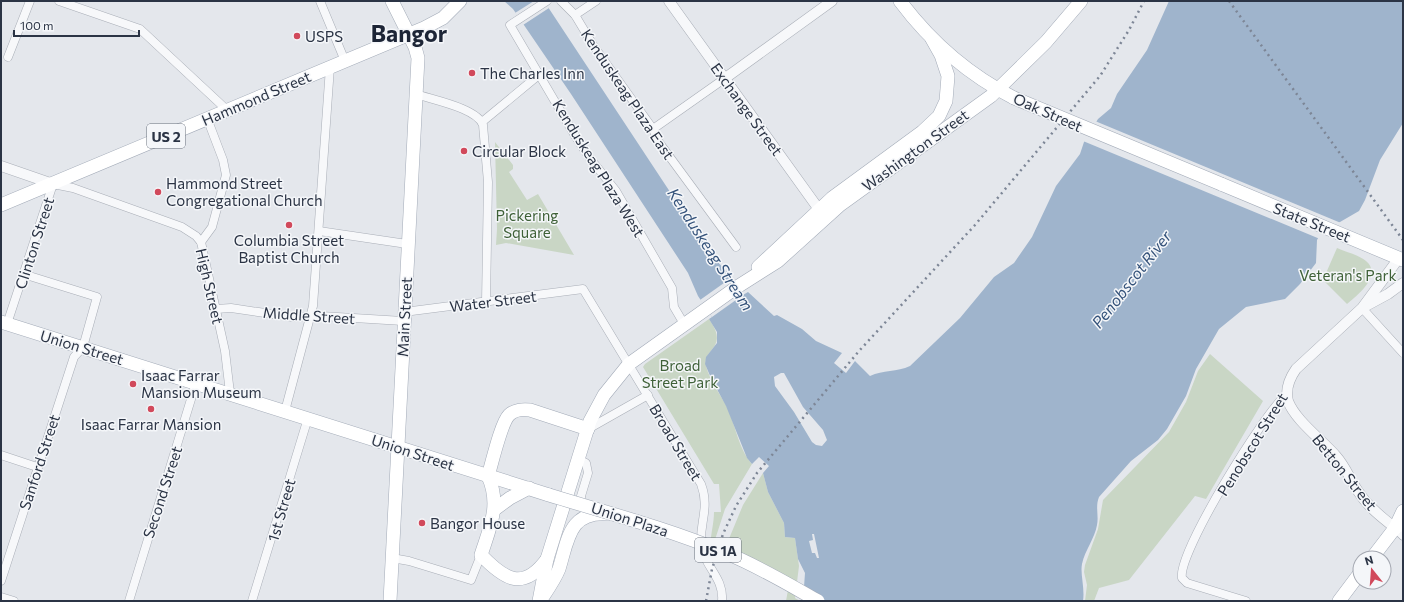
<svg xmlns="http://www.w3.org/2000/svg" width="1404" height="602" font-family="Commissioner,sans-serif">
	<style>
		.green { fill: #c9d6c5 }
		.water { fill: #9fb4cc; fill-rule: evenodd }
		.pier { fill: #e4e7ec }
		.lines { fill: none; stroke-linecap: round; stroke-linejoin: round }
		.minor-casing { stroke: #a9aeb7; stroke-width: 9 }
		.tertiary-casing { stroke: #a9aeb7; stroke-width: 11 }
		.primary-casing { stroke: #a3abb8; stroke-width: 14 }
		.minor { stroke: #f7f8fa; stroke-width: 8 }
		.tertiary { stroke: #f7f8fa; stroke-width: 10 }
		.primary { stroke: #fff; stroke-width: 13 }
		.rail { stroke: #7d8696; stroke-width: 2.5; stroke-dasharray: 2 4; stroke-linecap: butt }
		.primary-bridge-casing { stroke: #a3abb8; stroke-width: 14; stroke-linecap: butt }
		.primary-bridge { stroke: #fff; stroke-width: 13 }
		.poi-dot { fill: #d1495b; stroke: #f4f6f9; stroke-width: 1.5 }
		.labels { text-anchor: middle; dominant-baseline: central; stroke-width: 3; stroke-linejoin: round; paint-order: stroke }
		.shield { fill: #f4f6f9; stroke: #676e7b; stroke-width: 1 }
		.shield-label { font-size: 14px; font-weight: bold; fill: #2b3445 }
		.poi-label { font-size: 15px; fill: #2b3445; stroke: #f4f6f9; text-anchor: start }
		.street-label { font-size: 15px; fill: #2b3445; stroke: #f4f6f9 }
		.park-label { font-size: 15px; fill: #3f6138; stroke: #f4f6f9 }
		.water-label { font-size: 16px; font-style: italic; fill: #34527a; stroke: #f4f6f9 }
		.town-label { font-size: 23px; font-weight: bold; fill: #1d2536; stroke: #f4f6f9 }
	</style>
	<rect width="100%" height="100%" fill="#e4e7ec"/>
	<g class="green">
		<polygon points="495,142 513,165 513,169 509,172 527,200 538,194 574,255 506,243 496,245 497,229"/>
		<path d="M1337,248C1346,252 1359,255 1366,261C1383,275 1357,296 1347,304L1323,280Z"/>
		<path d="M709,319C730,349 702,348 706,366C710,381 720,394 727,407C736,426 738,448 752,464L725,509L711,552C709,538 714,526 714,512H721L719,484H714L643,367L645,364Z"/>
		<polygon points="1210,354 1263,401 1206,499 1195,496 1129,580 1099,588 1094,601 1085,601 1087,585 1084,572 1085,565 1098,529 1103,500 1169,432 1186,402 1198,371"/>
		<polygon points="763,473 768,492 784,523 785,537 795,538 799,566 795,598 800,601 786,601 790,579 726,546 743,505"/>
	</g>
	<path class="water" d="M504,1H544L713,257L729,274L743,295L748,292L774,316L777,315L802,329L816,341L842,353L834,363L846,373L855,361L870,376C883,370 897,372 910,366L960,318L994,277L1014,263L1032,237L1056,186L1080,154L1084,142L1098,119L1111,108L1117,94L1147,50L1169,1H1403V123L1380,160L1365,200L1359,211L1321,233L1317,240L1316,263L1300,284L1285,299L1246,307L1219,329L1196,369L1186,396L1167,429L1158,440L1131,461L1099,497C1095,507 1099,515 1097,525C1095,538 1085,550 1082,564C1080,574 1085,588 1083,601H803L805,573L798,559L795,538L785,537L784,523L768,492L763,473L769,466L759,457L752,464L747,458L726,406L711,378L705,364L706,357L717,343V332L709,319L712,317L698,296L688,273L571,94L513,9ZM781,373H784L803,407L823,430L827,440L822,446L816,445L812,442L794,412L775,386L774,377Z"/>
	<g class="pier">
		<polygon points="534,1 544,1 549,8 523,25 515,13"/>
		<polygon points="1095,121 1341,223 1322,235 1320,239 1083,141"/>
		<polygon points="731,278 743,295 712,317 700,300"/>
		<polygon points="812,534 814,534 819,558 817,558 815,553 812,553 809,541 813,540"/>
	</g>
	<g class="lines">
		<g class="minor-casing">
			<g id="minor">
				<polyline points="59,1 140,29 227,110"/>
				<polyline points="320,1 345,61"/>
				<polyline points="547,1 510,25 574,134 589,157 616,191 672,288 674,307 684,324"/>
				<polyline points="561,1 575,15 593,45 653,129 658,141 736,247"/>
				<polyline points="575,15 596,1"/>
				<polyline points="8,57 30,1"/>
				<path d="M416,94C433,100 477,108 483,125L488,182L486,302"/>
				<polyline points="482,122 540,74"/>
				<polyline points="653,129 724,79"/>
				<polyline points="319,231 407,244"/>
				<polyline points="201,242 212,227 226,175 223,160 207,118"/>
				<polyline points="1362,308 1403,353"/>
				<polyline points="216,309 231,308 292,317 321,316 403,321"/>
				<path d="M404,312L583,289L701,484C711,510 697,527 702,549C707,569 724,579 722,601"/>
				<polyline points="7,324 53,184 73,188 182,227 196,236 201,242 225,351 230,393"/>
				<polyline points="285,411 313,306 330,67"/>
				<polyline points="588,429 648,395"/>
				<polyline points="1,455 37,467"/>
				<polyline points="578,459 586,463 588,473 581,496 582,501 586,506"/>
				<polyline points="1395,528 1403,536"/>
				<polyline points="392,558 409,561 471,580 481,555"/>
				<polyline points="1,581 74,357 83,347 97,297 23,274"/>
				<polyline points="1,597 14,601"/>
				<polyline points="129,601 196,383"/>
				<polyline points="252,601 308,418"/>
				<path d="M1246,601L1187,583L1182,578C1177,554 1265,411 1287,394"/>
			</g>
		</g>
		<g class="tertiary-casing">
			<g id="tertiary">
				<polyline points="669,1 823,215"/>
				<polyline points="724,79 832,1"/>
				<polyline points="1,166 53,184"/>
				<polyline points="1364,307 1388,294 1403,283"/>
				<path d="M1395,528C1383,518 1369,508 1360,494C1351,482 1346,467 1336,456C1322,440 1295,420 1288,401C1285,389 1289,379 1296,369L1362,308L1399,258"/>
			</g>
		</g>
		<g class="primary-casing">
			<g id="primary">
				<path d="M900,1C930,41 969,75 1014,98"/>
				<polyline points="1221,184 1403,260"/>
				<polyline points="1,205 424,28 443,18 460,1"/>
				<polyline points="758,267 832,198 922,132 939,116 946,101 948,76 941,55 932,39"/>
				<polyline points="1,322 549,495"/>
				<path d="M488,476C501,505 490,527 481,555C504,579 523,592 547,559"/>
				<path d="M488,476C492,463 501,423 509,415C514,410 523,409 530,410L588,429"/>
				<polyline points="495,509 510,498 529,488"/>
				<polyline points="1395,528 1403,511"/>
				<polyline points="1372,558 1395,528 1403,523"/>
				<path d="M542,598C548,589 555,579 559,569C568,540 569,510 609,514"/>
				<polyline points="390,601 418,58 415,47 392,1"/>
				<polyline points="539,601 547,559 590,421 604,395 629,364 737,287 778,261 840,205 991,96 1046,42 1081,1"/>
				<polyline points="1339,601 1360,573"/>
			</g>
		</g>
		<use href="#minor" class="minor"/>
		<use href="#tertiary" class="tertiary"/>
		<use href="#primary" class="primary"/>
		<g class="rail">
			<polyline points="1229,1 1403,240"/>
			<polyline points="706,601 712,569 723,534 736,506 757,473 859,351 975,225 1100,76 1129,30 1144,1"/>
		</g>
		<g class="primary-bridge-casing">
			<g id="primary-bridge">
				<polyline points="1014,98 1221,184"/>
				<path d="M549,495C608,513 669,529 726,553C758,566 788,584 818,601"/>
			</g>
		</g>
		<use href="#primary-bridge" class="primary-bridge"/>
	</g>
	<g class="poi-dot">
		<circle cx="297" cy="36" r="4"/>
		<circle cx="472" cy="73" r="4"/>
		<circle cx="464" cy="151" r="4"/>
		<circle cx="158" cy="192" r="4"/>
		<circle cx="289" cy="225" r="4"/>
		<circle cx="133" cy="384" r="4"/>
		<circle cx="151" cy="409" r="4"/>
		<circle cx="422" cy="523" r="4"/>
	</g>
	<g class="labels">
		<g class="shield">
			<rect x="147" y="124" width="38" height="24" rx="3"/>
			<rect x="695" y="538" width="46" height="24" rx="3"/>
		</g>
		<g class="shield-label">
			<text x="166" y="136">US 2</text>
			<text x="718" y="550">US 1A</text>
		</g>
		<g class="poi-label">
			<text x="305" y="36">USPS</text>
			<text x="480" y="73">The Charles Inn</text>
			<text x="472" y="151">Circular Block</text>
			<text x="166" y="183">Hammond Street<tspan x="166" dy="17">Congregational Church</tspan></text>
			<text x="289" y="240" text-anchor="middle">Columbia Street<tspan x="289" dy="17">Baptist Church</tspan></text>
			<text x="141" y="375">Isaac Farrar<tspan x="141" dy="17">Mansion Museum</tspan></text>
			<text x="151" y="424" text-anchor="middle">Isaac Farrar Mansion</text>
			<text x="430" y="523">Bangor House</text>
		</g>
		<g class="street-label">
			<text transform="translate(628 94) rotate(56)">Kenduskeag Plaza East</text>
			<text transform="translate(256 98) rotate(-23)">Hammond Street</text>
			<text transform="translate(747 109) rotate(54)">Exchange Street</text>
			<text transform="translate(1048 112) rotate(24)">Oak Street</text>
			<text transform="translate(915 150) rotate(-36)">Washington Street</text>
			<text transform="translate(599 168) rotate(58)">Kenduskeag Plaza West</text>
			<text transform="translate(1312 222) rotate(22)">State Street</text>
			<text transform="translate(34 243) rotate(-72)">Clinton Street</text>
			<text transform="translate(210 286) rotate(77)">High Street</text>
			<text transform="translate(493 301) rotate(-7)">Water Street</text>
			<text transform="translate(309 315) rotate(4)">Middle Street</text>
			<text transform="translate(404 317) rotate(-87)">Main Street</text>
			<text transform="translate(82 347) rotate(17)">Union Street</text>
			<text transform="translate(676 442) rotate(59)">Broad Street</text>
			<text transform="translate(1252 444) rotate(-58)">Penobscot Street</text>
			<text transform="translate(413 452) rotate(18)">Union Street</text>
			<text transform="translate(39 462) rotate(-72)">Sanford Street</text>
			<text transform="translate(1345 472) rotate(51)">Betton Street</text>
			<text transform="translate(162 492) rotate(-72)">Second Street</text>
			<text transform="translate(281 510) rotate(-74)">1st Street</text>
			<text transform="translate(630 519) rotate(18)">Union Plaza</text>
		</g>
		<g class="park-label">
			<text x="527" y="215">Pickering<tspan x="527" dy="17">Square</tspan></text>
			<text x="1348" y="275">Veteran's Park</text>
			<text x="680" y="365">Broad<tspan x="680" dy="17">Street Park</tspan></text>
		</g>
		<g class="water-label">
			<text transform="translate(711 249) rotate(57)">Kenduskeag Stream</text>
			<text transform="translate(1131 279) rotate(-52)">Penobscot River</text>
		</g>
		<g class="town-label">
			<text x="409" y="33">Bangor</text>
		</g>
	</g>
	<rect width="1404" height="602" fill="none" stroke="#2b3445" stroke-width="4"/>
	<g transform="translate(1372 570) rotate(343)"><circle r="19" fill="#f4f6f9" stroke="#a4a8b1"/>
	<path d="M0-3L7 15L0 10L-7 15Z" fill="#d1495b"/>
	<text y="-6" font-size="11" font-weight="bold" text-anchor="middle" fill="#2b3445">N</text>
	</g>
	<path d="M14 30v6h125v-6" fill="none" stroke="#2b3445" stroke-width="2"/>
	<text x="20" y="30" font-size="12" fill="#2b3445" stroke="#f4f6f9" stroke-width="3" paint-order="stroke">100 m</text>
</svg>
